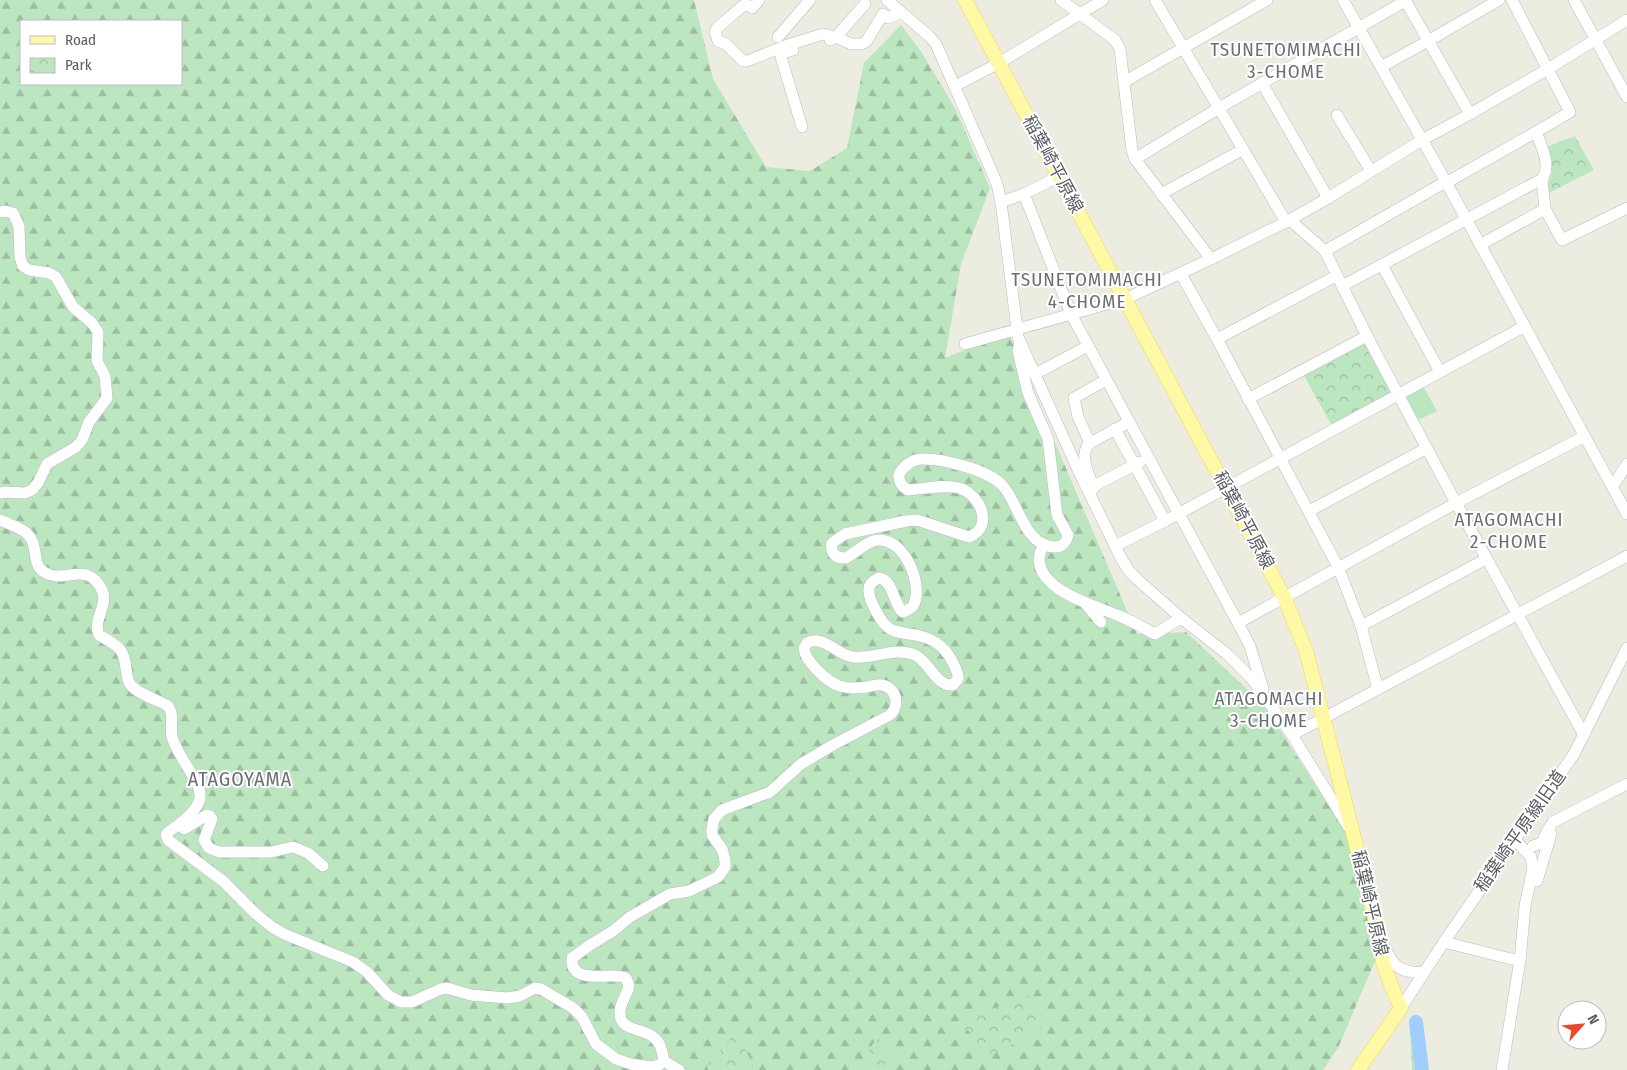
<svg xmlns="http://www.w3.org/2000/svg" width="1627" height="1070" font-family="'Fira Sans Condensed','Noto Sans JP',sans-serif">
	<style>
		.forest { fill: url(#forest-firs); fill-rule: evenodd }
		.park { fill: url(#park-crowns) }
		.pitch { fill: #bce6c0 }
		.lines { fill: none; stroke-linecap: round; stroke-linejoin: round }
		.river { stroke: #a0ceff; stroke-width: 14 }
		.minor-casing { stroke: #b9bbc1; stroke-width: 12 }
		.major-casing { stroke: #f6d552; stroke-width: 15 }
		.minor { stroke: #fff; stroke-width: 11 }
		.major { stroke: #fff8a5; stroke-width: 14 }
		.labels { text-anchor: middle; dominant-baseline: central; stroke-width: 4; stroke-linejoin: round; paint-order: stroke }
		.street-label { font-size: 18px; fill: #5a5d63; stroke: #fff }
		.neighbourhood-label { font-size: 19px; letter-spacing: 1px; fill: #6b6f75; stroke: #fff }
		.quarter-label { font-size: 20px; letter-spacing: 1px; fill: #6b6f75; stroke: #fff }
	</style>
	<defs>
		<pattern id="forest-firs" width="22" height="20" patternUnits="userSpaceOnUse" patternTransform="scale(1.25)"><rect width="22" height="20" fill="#bce6c0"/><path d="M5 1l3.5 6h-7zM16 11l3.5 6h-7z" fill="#9cbea0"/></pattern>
		<pattern id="park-crowns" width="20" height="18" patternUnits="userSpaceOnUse" patternTransform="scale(1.25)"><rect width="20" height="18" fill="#bce6c0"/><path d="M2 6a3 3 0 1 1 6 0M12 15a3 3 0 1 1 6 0" fill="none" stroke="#9cbea0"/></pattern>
	</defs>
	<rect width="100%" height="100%" fill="#edece1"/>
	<g class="forest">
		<path d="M0,0H694L713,79L766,167L810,171L847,148L864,63L901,25L922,53L956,110L990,188L961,264L945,358L1008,333L1137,634L1186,632L1264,705L1349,837L1378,954L1338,1048L1323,1070H0ZM21,21H181V84H21Z"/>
		<polygon points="1414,1024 1421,1054 1422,1070 1412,1070 1410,1027"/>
	</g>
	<g class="park">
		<path d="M1575,136L1594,170L1547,194C1546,186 1551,179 1552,170C1552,162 1548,154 1546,147Z"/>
		<polygon points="1364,341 1392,394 1332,426 1303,374"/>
		<path d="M1031,995C1038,1006 1045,1017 1041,1029L993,1055H988L984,1053L968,1030H953L951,1026L956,1022Z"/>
		<polygon points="737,1031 755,1070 708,1070 707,1065"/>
		<path d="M878,1039C886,1045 891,1054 895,1064L893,1070H860C869,1061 868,1045 878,1039Z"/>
	</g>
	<polygon class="pitch" points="1423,386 1437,411 1418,420 1405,396"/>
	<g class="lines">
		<polyline class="river" points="1416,1022 1422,1070"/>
		<g class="minor-casing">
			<g id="minor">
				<polyline points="759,0 752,8 745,4 717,28 715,32 718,41 726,44 743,61 747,61 785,46 823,34 836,37 851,44 861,44 866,42 883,14 888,18 901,13"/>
				<polyline points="887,0 929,36 936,44 988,163 997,184 1001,202 1018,337 1080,474 1121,558 1129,571 1138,580 1181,618 1227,654 1252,679 1292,735 1348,826"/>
				<polyline points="1061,0 1115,40 1120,49 1132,150 1135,159 1211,259"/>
				<polyline points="1155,0 1286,222"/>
				<polyline points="1343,0 1446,182 1627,514"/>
				<polyline points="1405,0 1470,114"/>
				<polyline points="1512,0 1570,112 1536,132"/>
				<polyline points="1574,0 1627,97"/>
				<polyline points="778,37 810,0"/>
				<polyline points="830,40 836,37 865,4"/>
				<polyline points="793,50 783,53 781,57 802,127"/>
				<polyline points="1381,67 1428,41 1499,0"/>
				<polyline points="1124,82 1267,0"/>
				<polyline points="1262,83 1328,198"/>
				<polyline points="955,86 999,63 1103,0"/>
				<polyline points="1337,115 1371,171"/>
				<polyline points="1135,159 1219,108 1407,0"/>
				<polyline points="1024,194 1071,314 1238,623 1250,646 1263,689"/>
				<polyline points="1161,194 1242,150"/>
				<polyline points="1001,202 1024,194 1060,176"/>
				<polyline points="0,212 5,211 13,213 19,226 20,257 23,266 29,270 49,273 56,277 73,307 92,323 98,332 97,361 105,376 107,398 89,422 82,440 76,447 47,464 38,483 32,490 25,493 5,492 0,493"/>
				<polyline points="1290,220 1325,251 1367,336 1456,503 1584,735"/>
				<polyline points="1480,245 1545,209 1562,240 1627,208"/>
				<path d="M1325,251L1440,185L1451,180L1536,132C1541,146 1552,165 1542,179L1545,209"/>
				<polyline points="1382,265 1440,372"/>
				<polyline points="1181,274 1217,339 1338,567 1361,626 1378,689"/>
				<polyline points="1342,286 1542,179"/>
				<polyline points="1217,339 1336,276"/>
				<polyline points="965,344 1125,299 1211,259 1286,222 1328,198 1422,140 1470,114 1548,69 1627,20"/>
				<polyline points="1035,374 1088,346"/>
				<polyline points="1106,380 1074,398 1078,417 1090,443 1129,422"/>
				<polyline points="1248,399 1367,336"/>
				<polyline points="1115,429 1165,521"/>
				<path d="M1090,443C1078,455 1089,475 1094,488"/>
				<polyline points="1094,486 1140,462"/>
				<polyline points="1613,486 1627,464"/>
				<polyline points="1309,511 1427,448"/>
				<path d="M0,520C10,525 24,528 30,537C38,547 32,565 44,572C64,585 87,559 102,590C109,605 92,620 99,635C117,646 124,647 126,669C127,674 127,680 130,684C137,694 158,700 168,706C176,717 168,728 173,740C192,786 226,794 167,833L166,835L168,840L223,881L256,914L272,927L284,934L353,962L367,972L388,995L401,1002H412L441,989L447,988L471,995L507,998L520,996L535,988L541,989L573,1008L582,1017L596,1044L616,1059L631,1064L651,1067L659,1065L664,1061C662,1051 661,1042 652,1036C641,1028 619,1031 620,1012C620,1002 627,995 629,986L626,978C613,971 570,987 572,958L590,945L613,931L630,917L670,894L689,891L718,877L725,867V860L722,849L712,835V829L714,819L722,810L770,792L801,764L833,745L890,715C900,706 897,688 882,685C877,684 871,686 867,687C844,690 834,687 818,671C812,664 805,658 804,648L807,643C823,634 837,655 853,657C873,660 895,646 915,655C929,661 936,687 953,685L958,679C959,673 955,667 952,661C943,643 928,636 909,634C903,633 896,632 890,629C881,623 868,600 869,589C869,583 874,581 879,578C892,580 893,599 900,609L903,612C907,610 911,609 913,606C925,586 903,532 873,541C864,544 855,553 846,558C836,559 830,553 832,543L845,534L906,521L917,520L969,537C995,527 980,494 959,488C944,484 924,489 908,490C902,487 898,481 899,474C904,466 912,460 921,459C941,458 989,470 1003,486C1019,504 1025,547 1055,547C1063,547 1066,543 1068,535L1057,515L1048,439L1028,393L1018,351L1020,342"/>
				<path d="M1044,544C1042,549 1039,554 1039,559C1040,591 1093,605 1117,615C1130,620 1142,627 1155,634L1181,618"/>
				<polyline points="1115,546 1165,521 1525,326"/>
				<polyline points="1085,603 1101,622"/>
				<polyline points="1238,623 1456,503 1585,436"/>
				<polyline points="1361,626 1486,559"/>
				<polyline points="1292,735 1627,556"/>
				<polyline points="184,829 207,815 210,816 212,819 204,840 209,848 219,852 271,852 293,847 308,853 323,866"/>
				<polyline points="1533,846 1542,843 1546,833 1553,822 1627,784"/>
				<polyline points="1537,881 1551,834"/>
				<polyline points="1444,942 1511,959 1520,960"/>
				<path d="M1383,944C1393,966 1400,974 1424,972"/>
				<polyline points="1401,1008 1444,942 1574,754 1627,648"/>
				<polyline points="664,1061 679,1070"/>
				<polyline points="1502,1070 1520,960 1525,906 1533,868 1531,857 1514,839"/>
			</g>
		</g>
		<g class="major-casing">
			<polyline id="major" points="965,0 1284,597 1306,651 1380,938 1383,963 1393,990 1401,1008 1358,1070"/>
		</g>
		<use href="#minor" class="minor"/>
		<use href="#major" class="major"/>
	</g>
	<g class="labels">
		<g class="street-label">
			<text transform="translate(1053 164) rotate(62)">稲葉崎平原線</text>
			<text transform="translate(1244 520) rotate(62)">稲葉崎平原線</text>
			<text transform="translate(1520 831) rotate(-55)">稲葉崎平原線旧道</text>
			<text transform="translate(1370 903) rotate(77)">稲葉崎平原線</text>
		</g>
		<g class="neighbourhood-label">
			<text x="1286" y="49">TSUNETOMIMACHI<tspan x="1286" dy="22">3-CHOME</tspan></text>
			<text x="1087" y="279">TSUNETOMIMACHI<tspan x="1087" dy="22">4-CHOME</tspan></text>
			<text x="1509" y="519">ATAGOMACHI<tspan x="1509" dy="22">2-CHOME</tspan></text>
			<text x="1269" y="698">ATAGOMACHI<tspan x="1269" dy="22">3-CHOME</tspan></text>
		</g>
		<g class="quarter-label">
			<text x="240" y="779">ATAGOYAMA</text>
		</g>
	</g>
	<rect x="20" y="20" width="162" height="65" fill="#ffffff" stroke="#bdbec1"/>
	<rect x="30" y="36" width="25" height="8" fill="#fff8a5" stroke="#bdbec1"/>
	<text x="65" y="45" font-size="15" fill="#5a5d63">Road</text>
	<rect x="30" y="58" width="25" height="15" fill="url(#park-crowns)" stroke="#bdbec1"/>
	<text x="65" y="70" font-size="15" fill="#5a5d63">Park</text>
	<g transform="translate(1582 1025) rotate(63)"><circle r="24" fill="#ffffff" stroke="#bdbec1"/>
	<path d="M0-4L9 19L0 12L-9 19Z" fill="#ee4626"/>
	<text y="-8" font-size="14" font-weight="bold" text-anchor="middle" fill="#5a5d63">N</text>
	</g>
</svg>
